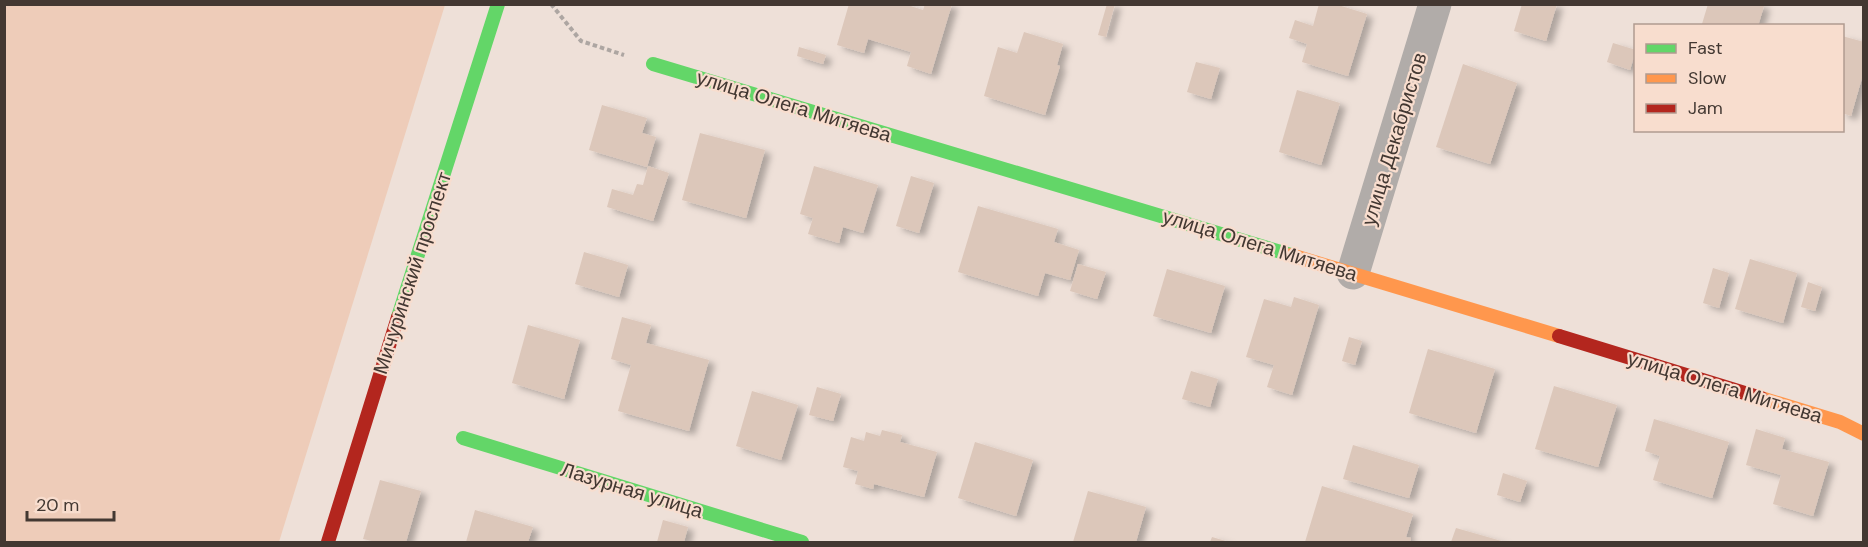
<svg xmlns="http://www.w3.org/2000/svg" width="1868" height="547" font-family="'DM Sans',sans-serif">
	<style>
		.green { fill: #eeccb9 }
		.building { fill: #dcc7ba; filter: url(#shadow) }
		.lines { fill: none; stroke-linecap: round; stroke-linejoin: round }
		.path { stroke: #ada6a2; stroke-width: 4; stroke-dasharray: 4.5 3; stroke-linecap: butt }
		.street { stroke: #b1aca9; stroke-width: 33 }
		.fast { stroke: #63d668; stroke-width: 14 }
		.slow { stroke: #ff974d; stroke-width: 14 }
		.jam { stroke: #b3261e; stroke-width: 14 }
		.labels { text-anchor: middle; dominant-baseline: central; stroke-width: 4.5; stroke-linejoin: round; paint-order: stroke }
		.street-label { font-size: 20px; fill: #433832; stroke: #f8ddce }
	</style>
	<defs>
		<filter id="shadow"><feDropShadow dx="6" dy="4" stdDeviation="3" flood-color="#0004"/></filter>
	</defs>
	<rect width="100%" height="100%" fill="#eee0d8"/>
	<polygon class="green" points="4,5 445,5 279,542 5,542"/>
	<g class="building">
		<polygon points="849,4 904,4 923,10 925,4 952,4 931,74 907,66 911,52 868,39 864,53 837,45"/>
		<polygon points="1107,4 1115,4 1106,37 1098,35"/>
		<polygon points="1319,4 1335,4 1367,14 1348,76 1302,62 1307,44 1289,38 1295,20 1313,26"/>
		<polygon points="1522,4 1557,4 1546,41 1514,31"/>
		<polygon points="1708,4 1760,4 1764,6 1758,26 1708,26 1702,24"/>
		<polygon points="1024,32 1063,44 1057,65 1060,66 1045,115 984,96 998,47 1017,53"/>
		<polygon points="1842,36 1864,42 1864,71 1851,116 1842,113"/>
		<polygon points="1613,43 1636,50 1630,70 1607,62"/>
		<polygon points="799,47 826,55 823,64 797,56"/>
		<polygon points="1196,62 1220,68 1211,99 1187,92"/>
		<polygon points="1463,64 1517,83 1490,164 1436,147"/>
		<polygon points="1297,90 1340,103 1321,165 1279,152"/>
		<polygon points="602,105 647,118 642,133 656,137 647,167 589,150"/>
		<polygon points="700,133 765,150 746,218 682,200"/>
		<polygon points="648,166 669,173 653,221 607,207 612,189 633,195 637,184 643,185"/>
		<polygon points="814,166 878,185 863,233 843,227 839,243 808,234 813,218 800,214"/>
		<polygon points="911,176 934,183 919,233 896,226"/>
		<polygon points="978,206 1058,229 1054,242 1079,250 1070,280 1045,273 1038,296 958,272"/>
		<polygon points="584,252 628,265 619,297 575,284"/>
		<polygon points="1750,259 1797,273 1783,323 1735,309"/>
		<polygon points="1078,264 1106,272 1097,299 1070,291"/>
		<polygon points="1713,268 1729,273 1719,308 1703,303"/>
		<polygon points="1167,269 1225,286 1211,333 1153,316"/>
		<polygon points="1808,282 1822,287 1815,311 1801,307"/>
		<polygon points="1294,297 1319,305 1292,395 1267,387 1274,365 1246,357 1264,299 1291,307"/>
		<polygon points="622,317 651,325 646,343 709,360 689,431 618,411 631,365 611,359"/>
		<polygon points="528,325 580,340 564,399 512,383"/>
		<polygon points="1349,337 1362,341 1355,365 1342,361"/>
		<polygon points="1428,349 1495,369 1476,433 1409,413"/>
		<polygon points="1191,371 1218,379 1210,407 1182,399"/>
		<polygon points="1554,386 1617,405 1598,467 1535,449"/>
		<polygon points="817,387 841,394 833,421 809,415"/>
		<polygon points="752,391 798,405 781,460 736,446"/>
		<polygon points="1654,419 1729,442 1712,498 1653,480 1660,456 1645,451"/>
		<polygon points="1756,429 1785,438 1782,449 1829,462 1813,516 1773,504 1781,475 1746,465"/>
		<polygon points="882,430 902,435 900,442 937,452 924,497 874,484 873,489 855,484 858,471 843,467 851,437 864,441 866,432 880,436"/>
		<polygon points="975,442 1033,460 1016,516 958,498"/>
		<polygon points="1353,445 1419,465 1409,498 1343,479"/>
		<polygon points="1503,473 1527,481 1520,502 1497,495"/>
		<polygon points="380,480 421,491 406,542 377,542 363,539"/>
		<polygon points="1322,486 1413,514 1406,537 1411,538 1410,542 1305,542"/>
		<polygon points="1088,491 1146,507 1136,542 1073,542"/>
		<polygon points="475,510 533,527 528,542 466,542"/>
		<polygon points="663,520 688,527 684,542 657,542"/>
		<polygon points="1456,528 1505,542 1451,542"/>
		<polygon points="1212,537 1229,542 1210,542"/>
	</g>
	<g class="lines">
		<polyline class="path" points="551,4 581,41 624,55"/>
		<polyline class="street" points="1353,273 1435,4"/>
		<g class="fast">
			<polyline points="653,64 1291,255"/>
			<polyline points="398,317 498,4"/>
			<polyline points="463,438 802,542"/>
		</g>
		<g class="slow">
			<polyline points="1291,255 1559,336"/>
			<polyline points="1761,398 1840,422 1864,434"/>
		</g>
		<g class="jam">
			<polyline points="1559,336 1761,398"/>
			<polyline points="328,542 398,317"/>
		</g>
	</g>
	<g class="labels">
		<g class="street-label">
			<text transform="translate(794 106) rotate(17)">улица Олега Митяева</text>
			<text transform="translate(1394 139) rotate(-73)">улица Декабристов</text>
			<text transform="translate(1260 245) rotate(17)">улица Олега Митяева</text>
			<text transform="translate(412 273) rotate(-72)">Мичуринский проспект</text>
			<text transform="translate(1725 387) rotate(17)">улица Олега Митяева</text>
			<text transform="translate(632 490) rotate(17)">Лазурная улица</text>
		</g>
	</g>
	<rect width="1868" height="547" fill="none" stroke="#433832" stroke-width="12"/>
	<rect x="1634" y="24" width="210" height="108" fill="#f8ddce" stroke="#b09b90" stroke-width="1.5"/>
	<rect x="1646" y="44" width="30" height="9" fill="#63d668" stroke="#b09b90" stroke-width="1.5"/>
	<text x="1688" y="54" font-size="18" fill="#433832">Fast</text>
	<rect x="1646" y="74" width="30" height="9" fill="#ff974d" stroke="#b09b90" stroke-width="1.5"/>
	<text x="1688" y="84" font-size="18" fill="#433832">Slow</text>
	<rect x="1646" y="104" width="30" height="9" fill="#b3261e" stroke="#b09b90" stroke-width="1.5"/>
	<text x="1688" y="114" font-size="18" fill="#433832">Jam</text>
	<path d="M27 511v9h87v-9" fill="none" stroke="#433832" stroke-width="3"/>
	<text x="36" y="511" font-size="18" fill="#433832" stroke="#f8ddce" stroke-width="4.5" paint-order="stroke">20 m</text>
</svg>
